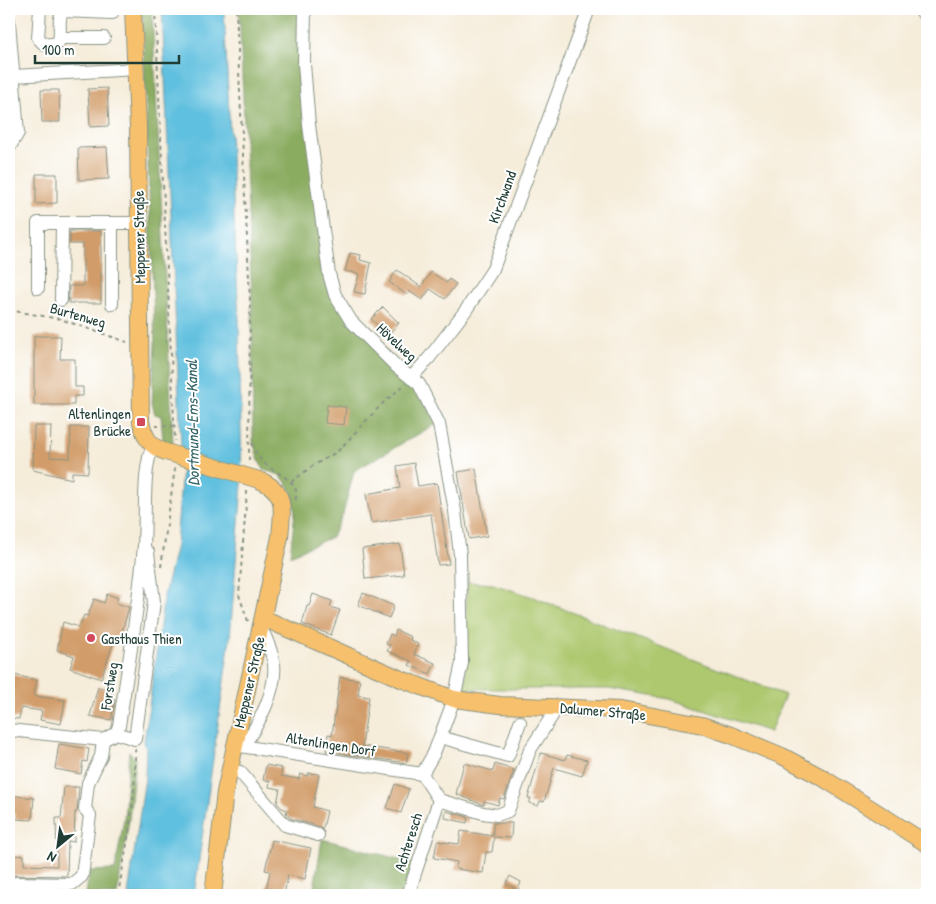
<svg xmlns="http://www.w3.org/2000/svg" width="936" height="904" font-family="'Patrick Hand',sans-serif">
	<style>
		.green { fill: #adc86e; stroke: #668251 }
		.forest { fill: #8aac61; stroke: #54744a }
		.water { fill: #61c0df; stroke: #407e8a }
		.building { fill: #d19c69 }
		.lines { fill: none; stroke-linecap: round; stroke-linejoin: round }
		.minor-casing { stroke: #8a9486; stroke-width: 14 }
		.major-casing { stroke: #8a9486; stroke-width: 18 }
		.path { stroke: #8a9486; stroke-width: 2; stroke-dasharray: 4 4; stroke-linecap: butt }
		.minor { stroke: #fff; stroke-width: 12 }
		.major { stroke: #f7c06c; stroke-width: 16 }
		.major-bridge-casing { stroke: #8a9486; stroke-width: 18; stroke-linecap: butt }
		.major-bridge { stroke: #f7c06c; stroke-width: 16 }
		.poi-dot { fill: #d1495b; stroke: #fff; stroke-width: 2 }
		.labels { text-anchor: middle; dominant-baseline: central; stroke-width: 4; stroke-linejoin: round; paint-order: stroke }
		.street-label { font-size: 15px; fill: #1f3d34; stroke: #fff }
		.poi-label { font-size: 15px; fill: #1f3d34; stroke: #fff; text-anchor: end }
		.water-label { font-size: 16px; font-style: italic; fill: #336467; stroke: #fff }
	</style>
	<rect width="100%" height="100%" fill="#fff"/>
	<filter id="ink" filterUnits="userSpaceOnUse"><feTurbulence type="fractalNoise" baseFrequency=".02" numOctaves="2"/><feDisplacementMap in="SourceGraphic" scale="10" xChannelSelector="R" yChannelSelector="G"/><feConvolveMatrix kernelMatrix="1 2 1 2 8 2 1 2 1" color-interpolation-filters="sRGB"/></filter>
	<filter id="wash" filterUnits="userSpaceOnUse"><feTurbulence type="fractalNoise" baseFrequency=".0096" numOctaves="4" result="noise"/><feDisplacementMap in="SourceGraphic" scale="20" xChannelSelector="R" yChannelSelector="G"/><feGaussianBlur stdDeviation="1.12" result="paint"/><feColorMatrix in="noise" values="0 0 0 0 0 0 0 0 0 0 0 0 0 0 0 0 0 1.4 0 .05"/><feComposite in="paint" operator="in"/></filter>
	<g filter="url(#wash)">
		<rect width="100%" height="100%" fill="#f5ecd9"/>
		<polygon class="green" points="467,582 493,584 533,597 785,695 770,732 670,699 609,689 465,689"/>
		<g class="forest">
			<polygon points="142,9 152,9 173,445 163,441 161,416 155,414 152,403 155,345"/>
			<polygon points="239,9 304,9 304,64 335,295 418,385 436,424 354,471 343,514 332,537 290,555 295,513 293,496 289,486 280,475 264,470 259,461 253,441 252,300"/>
			<polygon points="129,751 135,759 129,820 117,895 86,895 89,871 115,870 124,819"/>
			<polygon points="322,839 414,863 403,895 313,895"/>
		</g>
		<polygon class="water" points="162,9 224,9 239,321 242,485 230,638 194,895 128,895 145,778 146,746 144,743 164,596 176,545 182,469"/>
		<g id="blocks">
			<g class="building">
				<polygon points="107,88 109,126 90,127 88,89"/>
				<polygon points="41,90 59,90 60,122 42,122"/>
				<polygon points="107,147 109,179 79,180 78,148"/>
				<polygon points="36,174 57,174 57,203 36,204"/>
				<polygon points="70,231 101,231 101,303 69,303 69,286 83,286 83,244 70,244"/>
				<polygon points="350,253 361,255 360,260 371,263 365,294 354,292 359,274 345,271"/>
				<polygon points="397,270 421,287 431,272 447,283 449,279 456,284 445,299 430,289 422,300 409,291 407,295 389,282"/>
				<polygon points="383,307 399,323 388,335 371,319"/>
				<polygon points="34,336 61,336 60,359 75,359 75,387 83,387 83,396 74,396 74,405 34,405"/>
				<polygon points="327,405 346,407 344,425 325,423"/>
				<polygon points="34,426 51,426 50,457 70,458 71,427 89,427 88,473 72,472 72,479 33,470"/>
				<polygon points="414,463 418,486 437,483 449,564 438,565 431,514 371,523 366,494 400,488 397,466"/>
				<polygon points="476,469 487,536 469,539 458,472"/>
				<polygon points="400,544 404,575 365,579 362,549"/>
				<polygon points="363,593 394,606 389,618 358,605"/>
				<polygon points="107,594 118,598 116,603 129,607 119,643 114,641 101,679 70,668 74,656 57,650 63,622 79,627 84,615 88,616 94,599 104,603"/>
				<polygon points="313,594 332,601 330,607 340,610 331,635 302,624 307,606 309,606"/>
				<polygon points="396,630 411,637 410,640 418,644 414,654 435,663 430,674 409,665 411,661 387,651 390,645 386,644 390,634 394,636"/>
				<polygon points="9,674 37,680 34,696 65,700 61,724 40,720 42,711 21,708 19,719 9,718"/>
				<polygon points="340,677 360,680 358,695 369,697 362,746 408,753 406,763 326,751 328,734 332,735"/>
				<polygon points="98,687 112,690 111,699 115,700 111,720 90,716"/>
				<polygon points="59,744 89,749 87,762 83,761 81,774 55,769"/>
				<polygon points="541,753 565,760 567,755 587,760 582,776 554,768 544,802 540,801 538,806 529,803 531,798 528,798"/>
				<polygon points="464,763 493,771 495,764 514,770 504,799 500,798 498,805 484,801 484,805 456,794"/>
				<polygon points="266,765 282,768 281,776 299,779 300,774 308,776 308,773 319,774 313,807 327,811 323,828 290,818 286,813 287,810 282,808 277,803 280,789 269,787 270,781 263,780"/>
				<polygon points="395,784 409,789 401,813 387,808"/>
				<polygon points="64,787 79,787 77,812 75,812 74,842 68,841 67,876 9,875 9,856 24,855 24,865 57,866 56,818 61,818"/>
				<polygon points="9,795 34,798 32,820 15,819 15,814 9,814"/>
				<polygon points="446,811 468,817 467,823 445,818"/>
				<polygon points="493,823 512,823 511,838 494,837 492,852 486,852 483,873 456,869 457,862 434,858 437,841 459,844 461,831 493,836"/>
				<polygon points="272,840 311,848 305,879 288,875 284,895 265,895 270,871 265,870"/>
				<polygon points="510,876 521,882 518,890 506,884"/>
			</g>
		</g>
	</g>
	<g filter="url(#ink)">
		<use href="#blocks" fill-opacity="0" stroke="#8a9486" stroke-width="1"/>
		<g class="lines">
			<g class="minor-casing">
				<g id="minor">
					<path d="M40,9L38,38L45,45L58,43C63,33 56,20 63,11L112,13"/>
					<polyline points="920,9 927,19"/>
					<polyline points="9,21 18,133 9,148"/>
					<polyline points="61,38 104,38"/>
					<polyline points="14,76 136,69"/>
					<polyline points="112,223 112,304"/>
					<polyline points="38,288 38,223 139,223"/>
					<polyline points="61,300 62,223"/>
					<polyline points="411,378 429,358 466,310 493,269 589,9"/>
					<path d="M9,730L103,740L116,733L119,726C128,666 139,606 144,545C146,518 142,468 153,446"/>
					<polyline points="116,733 135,739 154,602 148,552"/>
					<polyline points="440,737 508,756 520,722"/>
					<polyline points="234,745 422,774 434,753 454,699 462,663 460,555 455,511 439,424 419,384 397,367 351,321 335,295 329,274 309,125 304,64 305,9"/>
					<path d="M243,746C258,726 277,690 274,664C272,651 267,640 261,628"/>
					<polyline points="230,769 240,772 285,825 318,835"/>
					<polyline points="422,774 439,800 483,813 497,815 508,811 530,750 552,716 555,707"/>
					<polyline points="9,891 16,883 72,884 82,876 90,815 85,809 88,783 101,756 103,740"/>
					<polyline points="408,895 439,800"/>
				</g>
			</g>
			<g class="major-casing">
				<g id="major">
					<path d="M133,9L138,127L141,422C145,438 150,447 166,452"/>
					<polyline points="263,618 401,679 454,699 500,705 621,710 702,725 731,735 782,756 823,778 927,844"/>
					<path d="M213,895L225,792L280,537C282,511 288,491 259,480"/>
				</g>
			</g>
			<g class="path">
				<polyline points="155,9 175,441"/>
				<polyline points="236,9 250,300 249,463"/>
				<polyline points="9,169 13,175 9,206"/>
				<polyline points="9,310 60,319 127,342"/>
				<path d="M9,344C15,381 14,414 9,452"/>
				<polyline points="155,426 173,426"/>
				<path d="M252,443C255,451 257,457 264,463C275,474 305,481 294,503"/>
				<polyline points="291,482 314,465 337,452 382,404 404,385"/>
				<polyline points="247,491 239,595 249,624"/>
				<polyline points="161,567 175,468"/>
				<path d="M118,895C126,847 137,798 135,749"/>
			</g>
			<use href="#minor" class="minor"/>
			<use href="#major" class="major"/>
			<g class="major-bridge-casing">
				<polyline id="major-bridge" points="166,452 259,480"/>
			</g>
			<use href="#major-bridge" class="major-bridge"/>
		</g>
	</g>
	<g class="poi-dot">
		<rect x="136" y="417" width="10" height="10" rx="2.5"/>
		<circle cx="91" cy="638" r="5"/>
	</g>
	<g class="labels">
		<g class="street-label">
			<text transform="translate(502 197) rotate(-70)">Kirchwand</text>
			<text transform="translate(139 237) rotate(-91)">Meppener Straße</text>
			<text transform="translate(78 315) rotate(16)">Burtenweg</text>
			<text transform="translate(397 342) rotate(43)">Hövelweg</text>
			<text transform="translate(249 682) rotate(-77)">Meppener Straße</text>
			<text transform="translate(109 686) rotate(-81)">Forstweg</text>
			<text transform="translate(603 711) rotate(5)">Dalumer Straße</text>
			<text transform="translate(331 744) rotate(9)">Altenlingen Dorf</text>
			<text transform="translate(408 842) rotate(-72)">Achteresch</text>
		</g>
		<g class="poi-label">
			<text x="131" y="413">Altenlingen<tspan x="131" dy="17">Brücke</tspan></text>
			<text x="101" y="638" text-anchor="start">Gasthaus Thien</text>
		</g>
		<g class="water-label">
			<text transform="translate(192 423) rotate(-91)">Dortmund-Ems-Kanal</text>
		</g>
	</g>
	<rect width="936" height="904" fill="none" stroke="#fff" stroke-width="30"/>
	<g transform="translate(58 846) rotate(209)" stroke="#ffffff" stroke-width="4" paint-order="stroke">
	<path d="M0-4L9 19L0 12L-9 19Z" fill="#1f3d34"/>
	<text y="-8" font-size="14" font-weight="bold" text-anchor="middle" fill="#1f3d34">N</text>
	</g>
	<path d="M35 55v8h144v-8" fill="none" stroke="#1f3d34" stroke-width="2.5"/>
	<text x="42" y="55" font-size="15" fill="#1f3d34" stroke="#ffffff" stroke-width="4" paint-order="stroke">100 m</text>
</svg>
